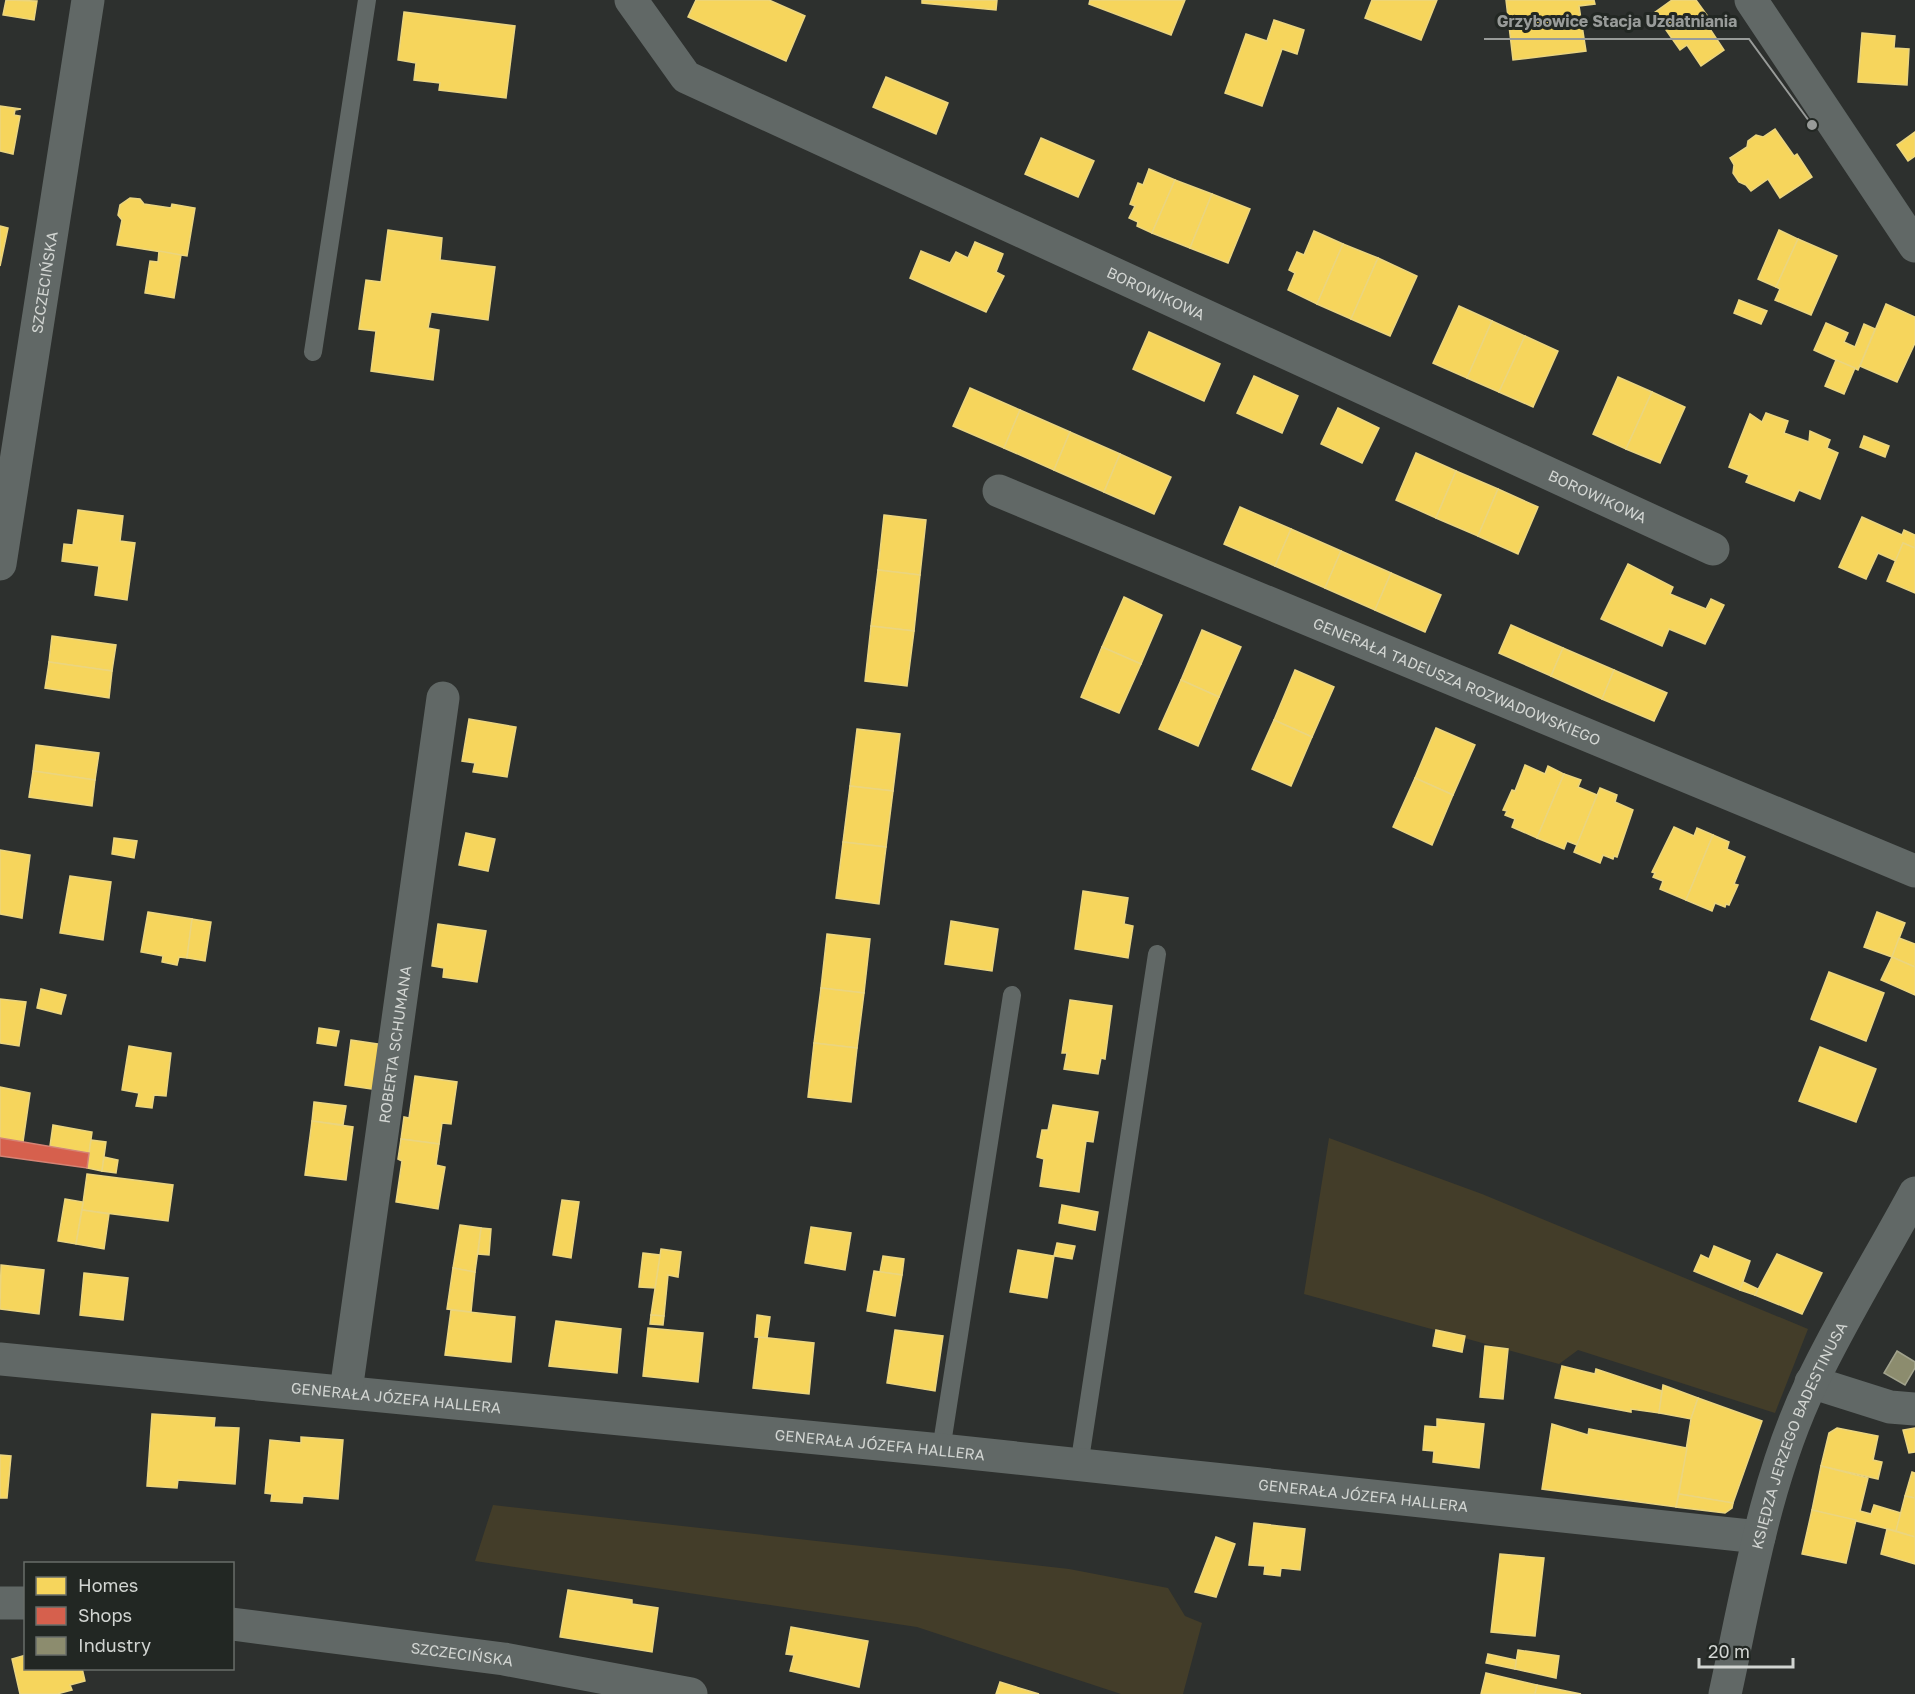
<svg xmlns="http://www.w3.org/2000/svg" width="1915" height="1694" font-family="'Golos Text',sans-serif">
	<style>
		.green { fill: #433d29 }
		.homes { fill: #f6d55c; stroke: #ebd57f; stroke-width: 1.5 }
		.shops { fill: #d6604d; stroke: #d58375; stroke-width: 1.5 }
		.industry { fill: #8c8c6e; stroke: #a1a28c; stroke-width: 1.5 }
		.lines { fill: none; stroke-linecap: round; stroke-linejoin: round }
		.service { stroke: #616866; stroke-width: 18 }
		.minor { stroke: #616866; stroke-width: 33 }
		.labels { text-anchor: middle; dominant-baseline: central; stroke-width: 6; stroke-linejoin: round; paint-order: stroke }
		.street-label { font-size: 15px; fill: #d2d5d2; stroke: #222723 }
		.leader { fill: none; stroke: #989b99; stroke-width: 2 }
		.callout-dot { fill: #989b99; stroke: #222723; stroke-width: 2 }
		.callout-label { font-size: 16px; text-anchor: middle; font-weight: bold; fill: #989b99; stroke: #222723; stroke-width: 6; stroke-linejoin: round; paint-order: stroke }
	</style>
	<rect width="100%" height="100%" fill="#2d302e"/>
	<g class="green">
		<polygon points="1329,1138 1482,1194 1808,1329 1775,1413 1578,1350 1559,1364 1304,1294"/>
		<polygon points="493,1505 1069,1569 1168,1588 1185,1616 1202,1623 1183,1694 1121,1694 917,1627 475,1561"/>
	</g>
	<g class="homes">
		<polygon points="6,0 37,1 34,20 3,15"/>
		<polygon points="696,0 769,0 805,16 786,61 688,17"/>
		<polygon points="922,0 997,0 996,10 922,3"/>
		<polygon points="1090,0 1185,0 1171,35 1089,4"/>
		<polygon points="1372,0 1437,0 1421,40 1365,18"/>
		<polygon points="1506,0 1594,0 1595,4 1579,6 1586,51 1513,60"/>
		<polygon points="1672,0 1696,0 1714,25 1710,29 1724,50 1701,66 1687,45 1680,50 1654,13"/>
		<polygon points="404,12 515,26 506,98 439,90 440,83 414,80 416,63 398,60"/>
		<polygon points="1274,20 1304,30 1297,54 1282,49 1262,106 1225,93 1246,34 1267,41"/>
		<polygon points="1862,33 1895,36 1894,48 1909,49 1907,85 1858,82"/>
		<polygon points="886,77 948,103 936,134 873,107"/>
		<polygon points="0,106 21,109 15,110 14,115 20,116 13,154 0,151"/>
		<polygon points="1775,129 1794,156 1797,154 1812,177 1780,198 1768,179 1751,191 1746,185 1739,182 1733,173 1734,165 1730,158 1747,147 1748,141 1756,135 1763,137"/>
		<polygon points="1915,132 1915,156 1908,161 1897,145"/>
		<polygon points="1041,138 1094,161 1078,197 1025,174"/>
		<polygon points="1149,169 1175,180 1152,233 1137,226 1138,222 1129,218 1135,206 1130,204 1138,183 1143,185"/>
		<polygon points="1175,180 1212,194 1190,248 1152,233"/>
		<polygon points="1212,194 1250,209 1228,263 1190,248"/>
		<polygon points="130,198 140,199 144,204 171,208 172,204 195,208 187,256 117,245 122,220 118,215 120,205"/>
		<polygon points="0,226 8,228 0,266"/>
		<polygon points="388,230 442,238 440,260 495,267 488,320 431,312 428,328 439,330 433,380 371,371 376,331 359,329 366,280 381,282"/>
		<polygon points="1779,230 1798,239 1776,287 1758,279"/>
		<polygon points="1314,231 1343,244 1317,304 1288,290 1295,273 1289,270 1297,252 1304,255"/>
		<polygon points="1798,239 1837,256 1811,315 1775,300 1780,289 1776,287"/>
		<polygon points="975,242 1003,254 996,272 1004,276 986,312 910,278 921,251 950,263 956,252 968,258"/>
		<polygon points="1343,244 1378,258 1351,319 1317,304"/>
		<polygon points="159,251 181,255 174,298 145,293 150,261 158,262"/>
		<polygon points="1378,258 1417,276 1390,336 1351,319"/>
		<polygon points="1739,300 1767,311 1761,324 1734,313"/>
		<polygon points="1886,304 1915,317 1915,343 1897,382 1860,366"/>
		<polygon points="1459,306 1492,321 1467,378 1433,363"/>
		<polygon points="1492,321 1525,336 1499,392 1467,378"/>
		<polygon points="1826,323 1848,333 1844,342 1855,347 1864,324 1875,329 1858,370 1814,350"/>
		<polygon points="1149,332 1220,364 1204,401 1133,369"/>
		<polygon points="1525,336 1558,351 1533,407 1499,392"/>
		<polygon points="1836,360 1855,368 1844,394 1825,386"/>
		<polygon points="1254,376 1298,396 1282,433 1237,413"/>
		<polygon points="1618,377 1652,392 1626,449 1593,434"/>
		<polygon points="970,388 1020,410 1004,448 953,426"/>
		<polygon points="1652,392 1685,407 1660,463 1626,449"/>
		<polygon points="1338,408 1379,428 1362,463 1321,444"/>
		<polygon points="1020,410 1070,432 1054,470 1004,448"/>
		<polygon points="1766,413 1788,421 1784,433 1809,442 1810,431 1830,440 1827,448 1838,453 1820,499 1799,490 1794,501 1746,482 1749,475 1729,467 1750,414 1762,422"/>
		<polygon points="1070,432 1120,454 1104,492 1054,470"/>
		<polygon points="1864,436 1889,446 1885,457 1860,447"/>
		<polygon points="1416,453 1456,471 1436,518 1396,500"/>
		<polygon points="1120,454 1171,477 1154,514 1104,492"/>
		<polygon points="1456,471 1498,489 1478,536 1436,518"/>
		<polygon points="1498,489 1538,507 1518,554 1478,536"/>
		<polygon points="1240,507 1291,529 1275,566 1224,544"/>
		<polygon points="78,510 123,516 120,541 135,543 127,600 95,595 99,566 62,561 64,544 73,545"/>
		<polygon points="884,515 926,520 920,575 878,570"/>
		<polygon points="1862,517 1902,535 1904,530 1915,535 1915,548 1903,543 1896,561 1878,553 1866,579 1839,567"/>
		<polygon points="1291,529 1341,551 1325,588 1275,566"/>
		<polygon points="1903,543 1915,548 1915,593 1887,581"/>
		<polygon points="1341,551 1391,573 1375,610 1325,588"/>
		<polygon points="1628,564 1673,587 1670,594 1706,609 1711,599 1724,605 1705,644 1669,629 1662,646 1601,619"/>
		<polygon points="878,570 920,575 914,631 871,626"/>
		<polygon points="1391,573 1441,595 1425,632 1375,610"/>
		<polygon points="1124,597 1162,615 1141,664 1102,647"/>
		<polygon points="1511,625 1563,648 1551,676 1499,653"/>
		<polygon points="871,626 914,631 907,686 865,681"/>
		<polygon points="1202,630 1241,647 1219,697 1181,680"/>
		<polygon points="52,636 116,645 112,671 49,662"/>
		<polygon points="1102,647 1141,664 1119,713 1081,697"/>
		<polygon points="1563,648 1614,670 1602,699 1551,676"/>
		<polygon points="49,662 112,671 109,698 45,688"/>
		<polygon points="1295,670 1334,687 1312,737 1274,720"/>
		<polygon points="1614,670 1667,693 1654,721 1602,699"/>
		<polygon points="1181,680 1219,697 1198,746 1159,729"/>
		<polygon points="469,719 516,727 507,777 473,772 475,763 462,761"/>
		<polygon points="1274,720 1312,737 1291,786 1252,769"/>
		<polygon points="1436,728 1475,745 1453,795 1415,778"/>
		<polygon points="857,729 900,734 893,791 850,786"/>
		<polygon points="36,745 99,753 95,780 33,771"/>
		<polygon points="1525,765 1545,774 1548,766 1564,774 1537,838 1512,827 1515,819 1505,815 1507,811 1503,810 1512,790 1515,791"/>
		<polygon points="33,771 95,780 92,806 29,797"/>
		<polygon points="1564,774 1581,780 1578,787 1597,795 1577,845 1567,841 1564,849 1537,838"/>
		<polygon points="1415,778 1453,795 1432,845 1393,827"/>
		<polygon points="850,786 893,791 886,847 843,842"/>
		<polygon points="1600,788 1617,795 1615,802 1633,810 1617,857 1614,856 1613,859 1603,855 1600,863 1574,852"/>
		<polygon points="1674,827 1694,836 1697,828 1713,835 1686,900 1660,889 1663,881 1653,877 1655,873 1652,872"/>
		<polygon points="466,833 495,839 488,871 459,865"/>
		<polygon points="1713,835 1729,842 1727,849 1745,857 1734,884 1738,885 1729,905 1726,904 1725,907 1715,903 1712,911 1686,900"/>
		<polygon points="114,838 137,841 134,858 112,854"/>
		<polygon points="843,842 886,847 879,904 836,898"/>
		<polygon points="0,850 30,855 22,918 0,914"/>
		<polygon points="70,876 111,882 103,940 60,933"/>
		<polygon points="1083,891 1128,898 1124,924 1133,926 1128,958 1075,949"/>
		<polygon points="148,912 192,919 187,958 179,957 177,965 162,962 163,956 141,952"/>
		<polygon points="1877,912 1905,923 1892,957 1864,947"/>
		<polygon points="192,919 211,922 205,961 187,958"/>
		<polygon points="951,921 998,929 992,971 945,964"/>
		<polygon points="438,924 486,931 477,982 443,977 444,968 432,966"/>
		<polygon points="827,934 870,939 864,993 821,988"/>
		<polygon points="1899,938 1915,944 1915,967 1892,957"/>
		<polygon points="1892,957 1915,967 1915,995 1881,980"/>
		<polygon points="1829,972 1884,993 1866,1041 1811,1019"/>
		<polygon points="821,988 864,993 857,1048 814,1043"/>
		<polygon points="41,989 66,995 61,1014 37,1008"/>
		<polygon points="0,999 26,1002 19,1046 0,1043"/>
		<polygon points="1070,1000 1112,1006 1105,1059 1101,1058 1098,1074 1064,1069 1067,1053 1062,1053"/>
		<polygon points="319,1028 339,1031 336,1046 317,1043"/>
		<polygon points="351,1040 384,1045 378,1090 345,1085"/>
		<polygon points="814,1043 857,1048 851,1102 808,1097"/>
		<polygon points="129,1046 171,1053 166,1096 154,1095 152,1108 136,1106 139,1093 122,1090"/>
		<polygon points="1820,1047 1876,1069 1856,1122 1799,1101"/>
		<polygon points="415,1076 457,1082 451,1124 442,1123 439,1144 401,1139 404,1117 409,1118"/>
		<polygon points="0,1087 30,1093 23,1142 0,1138"/>
		<polygon points="314,1102 346,1106 343,1125 312,1121"/>
		<polygon points="1053,1105 1098,1112 1093,1142 1086,1141 1079,1192 1040,1186 1044,1159 1037,1157 1042,1130 1048,1130"/>
		<polygon points="312,1121 353,1127 346,1180 305,1175"/>
		<polygon points="53,1125 92,1132 89,1153 50,1146"/>
		<polygon points="401,1139 439,1144 436,1165 445,1167 438,1209 396,1202 402,1161 398,1159"/>
		<polygon points="91,1140 106,1142 102,1171 87,1168"/>
		<polygon points="104,1157 118,1160 116,1173 102,1171"/>
		<polygon points="87,1174 173,1185 168,1221 82,1210"/>
		<polygon points="65,1199 83,1202 76,1244 58,1241"/>
		<polygon points="562,1200 579,1202 571,1258 553,1255"/>
		<polygon points="1062,1205 1098,1212 1095,1230 1059,1223"/>
		<polygon points="82,1210 109,1214 104,1249 76,1244"/>
		<polygon points="460,1225 481,1228 475,1272 453,1268"/>
		<polygon points="811,1227 851,1233 845,1270 805,1263"/>
		<polygon points="481,1228 491,1229 489,1255 478,1254"/>
		<polygon points="1057,1243 1075,1246 1072,1259 1054,1256"/>
		<polygon points="1714,1246 1750,1261 1740,1290 1694,1271 1701,1255 1709,1259"/>
		<polygon points="661,1249 681,1252 678,1277 668,1275 664,1316 651,1315"/>
		<polygon points="1018,1250 1054,1256 1047,1298 1010,1292"/>
		<polygon points="643,1253 660,1255 655,1288 639,1287"/>
		<polygon points="1777,1254 1822,1273 1802,1314 1755,1295"/>
		<polygon points="883,1256 904,1259 902,1275 880,1272"/>
		<polygon points="1,1265 44,1270 39,1314 0,1309"/>
		<polygon points="453,1268 475,1272 471,1312 447,1309"/>
		<polygon points="874,1271 902,1275 895,1316 867,1311"/>
		<polygon points="84,1273 128,1278 123,1320 80,1315"/>
		<polygon points="1743,1282 1758,1289 1755,1295 1740,1290"/>
		<polygon points="451,1310 515,1317 511,1362 445,1355"/>
		<polygon points="651,1315 664,1316 663,1325 650,1324"/>
		<polygon points="757,1315 770,1317 767,1338 755,1337"/>
		<polygon points="556,1321 621,1329 617,1373 549,1366"/>
		<polygon points="648,1328 703,1333 698,1382 643,1376"/>
		<polygon points="895,1330 943,1336 935,1391 887,1383"/>
		<polygon points="1436,1330 1465,1336 1462,1352 1433,1346"/>
		<polygon points="759,1337 814,1343 809,1394 753,1388"/>
		<polygon points="1485,1346 1508,1349 1503,1399 1480,1397"/>
		<polygon points="1562,1366 1595,1374 1596,1369 1662,1391 1659,1413 1631,1409 1631,1412 1555,1398"/>
		<polygon points="1663,1385 1698,1398 1691,1419 1659,1413"/>
		<polygon points="1698,1398 1762,1421 1733,1503 1679,1494 1691,1419"/>
		<polygon points="152,1414 215,1418 214,1427 239,1428 235,1484 178,1480 177,1488 147,1486"/>
		<polygon points="1437,1419 1484,1424 1479,1468 1433,1462 1434,1451 1423,1450 1425,1426 1437,1427"/>
		<polygon points="1552,1424 1588,1435 1589,1429 1687,1448 1676,1507 1542,1489"/>
		<polygon points="1837,1428 1878,1436 1873,1460 1882,1462 1878,1479 1821,1466 1829,1433"/>
		<polygon points="1915,1428 1915,1452 1909,1453 1903,1430"/>
		<polygon points="301,1437 343,1440 338,1499 303,1496 302,1503 271,1501 272,1494 265,1493 270,1440 301,1443"/>
		<polygon points="0,1455 11,1456 7,1498 0,1498"/>
		<polygon points="1821,1466 1868,1478 1860,1511 1871,1514 1874,1505 1901,1513 1896,1531 1812,1510"/>
		<polygon points="1912,1472 1915,1473 1915,1498 1905,1496"/>
		<polygon points="1679,1494 1733,1503 1732,1508 1725,1513 1676,1507"/>
		<polygon points="1905,1496 1915,1498 1915,1537 1896,1531"/>
		<polygon points="1812,1510 1856,1520 1846,1563 1802,1554"/>
		<polygon points="1254,1523 1305,1529 1300,1570 1281,1568 1280,1576 1264,1574 1265,1566 1249,1565"/>
		<polygon points="1887,1529 1915,1537 1915,1564 1881,1554"/>
		<polygon points="1216,1537 1235,1544 1216,1597 1195,1592"/>
		<polygon points="1500,1554 1544,1558 1535,1636 1491,1632"/>
		<polygon points="568,1590 632,1600 632,1604 658,1608 652,1652 560,1637"/>
		<polygon points="791,1627 868,1641 859,1687 790,1671 794,1655 786,1654"/>
		<polygon points="1518,1650 1559,1656 1556,1678 1515,1669"/>
		<polygon points="1488,1654 1516,1660 1515,1669 1486,1663"/>
		<polygon points="26,1655 26,1668 82,1668 85,1681 70,1685 72,1690 57,1694 20,1694 12,1659"/>
		<polygon points="1486,1673 1537,1685 1535,1694 1481,1694"/>
		<polygon points="1000,1682 1039,1694 996,1694"/>
		<polygon points="1537,1685 1581,1694 1535,1694"/>
	</g>
	<polygon class="shops" points="0,1138 89,1153 87,1168 0,1156"/>
	<polygon class="industry" points="1897,1351 1915,1362 1915,1368 1905,1385 1884,1373"/>
	<g class="lines">
		<g class="service">
			<polyline points="313,352 367,0"/>
			<polyline points="941,1450 1012,995"/>
			<polyline points="1079,1466 1157,954"/>
		</g>
		<g class="minor">
			<path id="s1" d="M631,0L686,77L1713,549"/>
			<polyline points="1751,0 1915,246"/>
			<path id="s2" d="M999,491L1915,871"/>
			<path id="s3" d="M0,564L88,0"/>
			<path id="s4" d="M0,1359L941,1450L1759,1537"/>
			<polyline points="1811,1382 1890,1407 1915,1409"/>
			<path id="s5" d="M346,1391L443,698"/>
			<polyline points="0,1603 26,1603"/>
			<path id="s6" d="M232,1624L504,1659L691,1694"/>
			<path id="s7" d="M1725,1694C1748,1589 1765,1479 1812,1382C1843,1317 1881,1256 1915,1193"/>
		</g>
	</g>
	<g class="labels">
		<g class="street-label">
			<text stroke="none"><textPath href="#s3" startOffset="285">SZCZECIŃSKA</textPath></text>
			<text stroke="none"><textPath href="#s1" startOffset="612">BOROWIKOWA</textPath></text>
			<text stroke="none"><textPath href="#s1" startOffset="1098">BOROWIKOWA</textPath></text>
			<text stroke="none"><textPath href="#s2" startOffset="496">GENERAŁA TADEUSZA ROZWADOWSKIEGO</textPath></text>
			<text stroke="none"><textPath href="#s5" startOffset="350">ROBERTA SCHUMANA</textPath></text>
			<text stroke="none"><textPath href="#s4" startOffset="398">GENERAŁA JÓZEFA HALLERA</textPath></text>
			<text stroke="none"><textPath href="#s7" startOffset="270">KSIĘDZA JERZEGO BADESTINUSA</textPath></text>
			<text stroke="none"><textPath href="#s4" startOffset="884">GENERAŁA JÓZEFA HALLERA</textPath></text>
			<text stroke="none"><textPath href="#s4" startOffset="1370">GENERAŁA JÓZEFA HALLERA</textPath></text>
			<text stroke="none"><textPath href="#s6" startOffset="232">SZCZECIŃSKA</textPath></text>
		</g>
	</g>
	<path class="leader" d="M1812 125L1749 39H1484"/>
	<circle class="callout-dot" cx="1812" cy="125" r="6"/>
	<g class="callout-label">
		<text x="1617" y="27">Grzybowice Stacja Uzdatniania</text>
	</g>
	<rect x="24" y="1562" width="210" height="108" fill="#222723" stroke="#686d69" stroke-width="1.5"/>
	<rect x="36" y="1577" width="30" height="18" fill="#f6d55c" stroke="#686d69" stroke-width="1.5"/>
	<text x="78" y="1592" font-size="18" fill="#d2d5d2">Homes</text>
	<rect x="36" y="1607" width="30" height="18" fill="#d6604d" stroke="#686d69" stroke-width="1.5"/>
	<text x="78" y="1622" font-size="18" fill="#d2d5d2">Shops</text>
	<rect x="36" y="1637" width="30" height="18" fill="#8c8c6e" stroke="#686d69" stroke-width="1.5"/>
	<text x="78" y="1652" font-size="18" fill="#d2d5d2">Industry</text>
	<path d="M1699 1658v9h94v-9" fill="none" stroke="#d2d5d2" stroke-width="3"/>
	<text x="1708" y="1658" font-size="18" fill="#d2d5d2" stroke="#222723" stroke-width="4.5" paint-order="stroke">20 m</text>
</svg>
